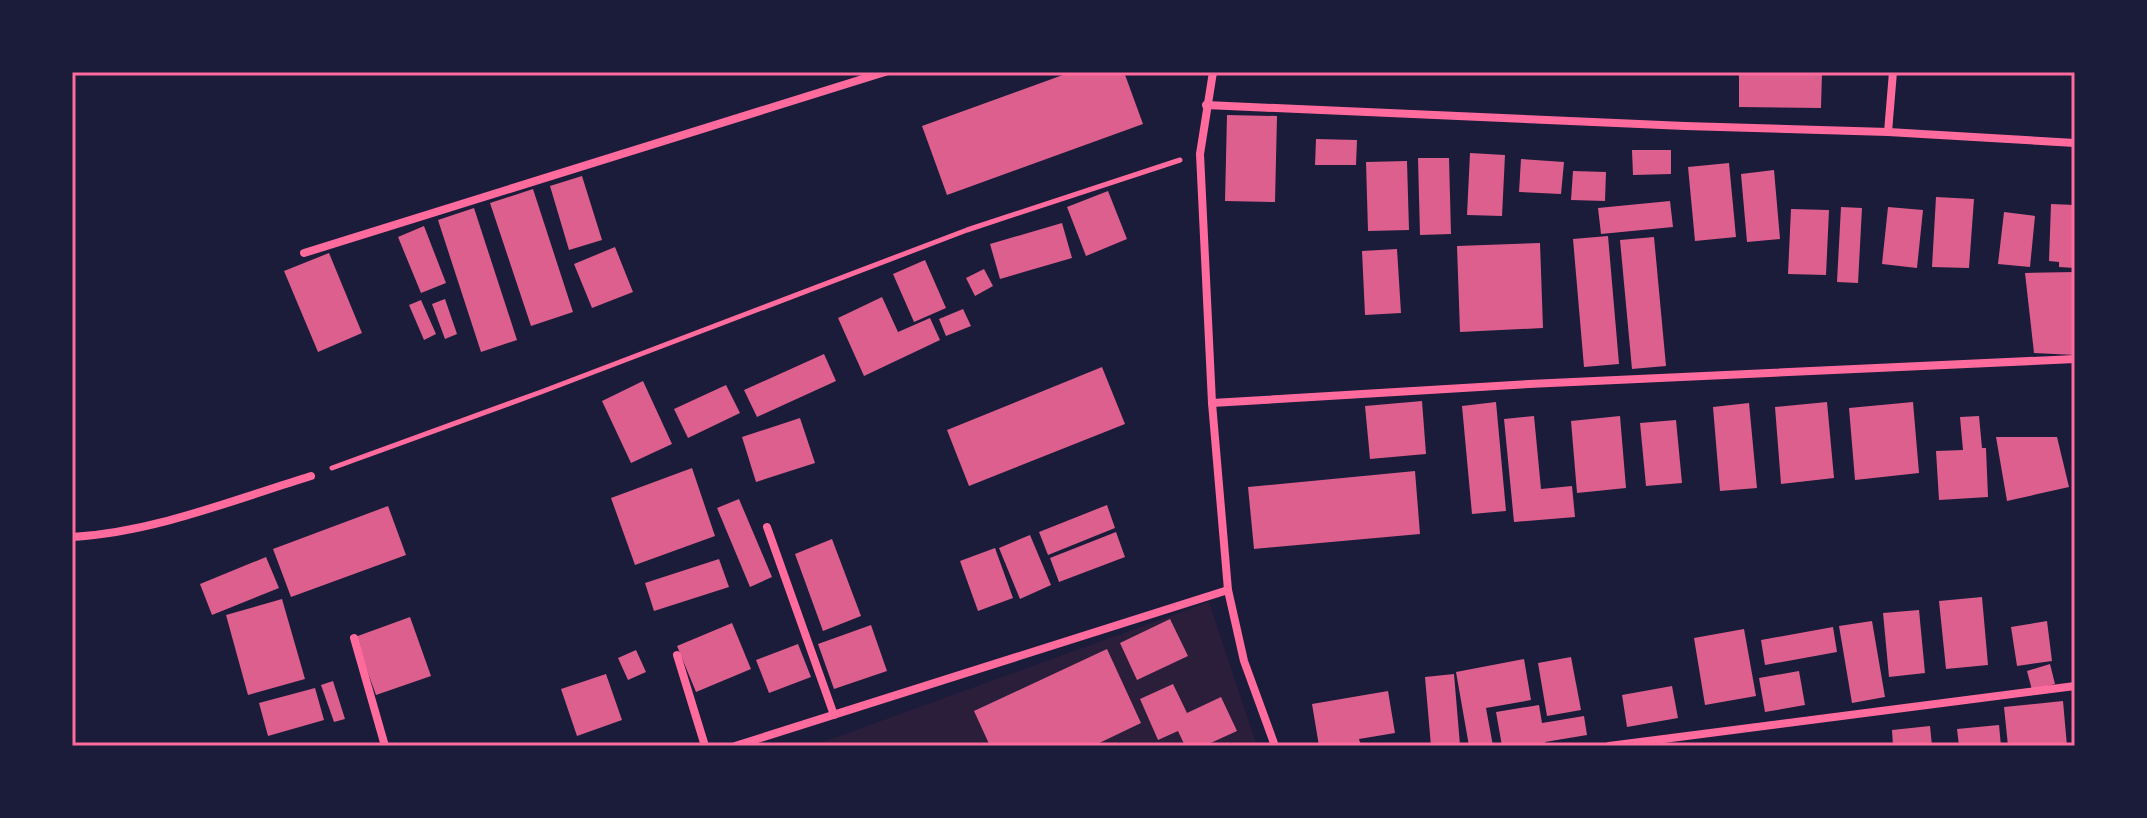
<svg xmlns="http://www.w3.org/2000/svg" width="2147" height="818" font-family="Merriweather,serif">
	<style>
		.green { fill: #2a1e3b }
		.building { fill: #dd5f8e }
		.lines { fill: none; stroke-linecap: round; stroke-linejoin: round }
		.path { stroke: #ff6b9d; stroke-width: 5 }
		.minor { stroke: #ff6b9d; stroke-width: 8 }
		.neatline { fill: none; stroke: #ff6b9d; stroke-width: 3 }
	</style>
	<rect width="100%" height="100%" fill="#1b1b3a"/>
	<polygon class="green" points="1209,602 1257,746 812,746"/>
	<g class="building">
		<polygon points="1071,72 1124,72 1143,124 947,195 922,126"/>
		<polygon points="1739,72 1822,72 1821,108 1739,107"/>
		<polygon points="1227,115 1277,116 1275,202 1225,201"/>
		<polygon points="1316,139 1357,140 1356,165 1315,165"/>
		<polygon points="1632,150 1671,150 1671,174 1633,175"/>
		<polygon points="1470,153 1505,155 1502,216 1467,215"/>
		<polygon points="1418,158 1449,158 1451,234 1420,235"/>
		<polygon points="1521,159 1564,162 1561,194 1519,192"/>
		<polygon points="1407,161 1409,230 1368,231 1366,162"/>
		<polygon points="1729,163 1736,237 1695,241 1688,167"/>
		<polygon points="1774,170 1780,239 1747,242 1741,174"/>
		<polygon points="1573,171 1606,172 1605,201 1571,200"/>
		<polygon points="582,176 602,240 569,250 550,186"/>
		<polygon points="533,189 573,312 531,326 490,203"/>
		<polygon points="1108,191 1127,239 1086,256 1067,207"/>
		<polygon points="1936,197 1974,199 1969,268 1932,267"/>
		<polygon points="1670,201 1673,227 1601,234 1598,208"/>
		<polygon points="2051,204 2075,205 2075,268 2059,267 2059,262 2049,261"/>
		<polygon points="1841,207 1862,208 1858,283 1837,282"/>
		<polygon points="1888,207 1923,210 1917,268 1882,264"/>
		<polygon points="474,208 517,340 481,352 438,220"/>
		<polygon points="1791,209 1829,210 1826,275 1788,274"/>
		<polygon points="2004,212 2035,216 2030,267 1998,264"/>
		<polygon points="1062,223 1072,258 1000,279 990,244"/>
		<polygon points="424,226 446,283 421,293 398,237"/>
		<polygon points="1608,236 1619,364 1584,367 1573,239"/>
		<polygon points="1654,237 1666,366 1632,369 1620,240"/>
		<polygon points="1540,243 1543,328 1460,332 1457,246"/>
		<polygon points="615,247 633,292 592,308 574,264"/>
		<polygon points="1397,249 1401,313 1365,315 1362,251"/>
		<polygon points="329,253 362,333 318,352 284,271"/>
		<polygon points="925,260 946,308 914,322 893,274"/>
		<polygon points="984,269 993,286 975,296 966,278"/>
		<polygon points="2075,272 2075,355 2034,353 2025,273"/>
		<polygon points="882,297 898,332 930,318 940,340 864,376 838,318"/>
		<polygon points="445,299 457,334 445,339 432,304"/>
		<polygon points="421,300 436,334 424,340 409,305"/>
		<polygon points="963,309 971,326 946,336 939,319"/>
		<polygon points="824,354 836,381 757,417 744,390"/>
		<polygon points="1102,367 1125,424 969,486 947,430"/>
		<polygon points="643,381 672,444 631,463 602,401"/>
		<polygon points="726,385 740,413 688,438 674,409"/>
		<polygon points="1422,401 1426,454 1370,459 1365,406"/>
		<polygon points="1496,402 1506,511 1472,514 1462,406"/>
		<polygon points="1827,402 1834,478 1781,484 1775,407"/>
		<polygon points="1913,402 1919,473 1855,480 1849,408"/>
		<polygon points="1749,403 1757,488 1720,491 1713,407"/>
		<polygon points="1534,416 1541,489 1572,486 1575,517 1514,522 1504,419"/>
		<polygon points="1620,416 1626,488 1577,493 1571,421"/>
		<polygon points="1979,416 1982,448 1986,448 1988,497 1939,500 1936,451 1963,450 1960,417"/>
		<polygon points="800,418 815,463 756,482 742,437"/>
		<polygon points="1676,420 1682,483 1646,486 1640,423"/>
		<polygon points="1996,437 2057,437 2069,487 2007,501"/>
		<polygon points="692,468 715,536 635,565 611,498"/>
		<polygon points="1415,471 1420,534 1254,549 1248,487"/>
		<polygon points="739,499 772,577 750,587 717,508"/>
		<polygon points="1107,505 1115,528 1048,555 1039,532"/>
		<polygon points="388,506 406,555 291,597 273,549"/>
		<polygon points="1116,532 1125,557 1059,582 1050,558"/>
		<polygon points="1030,535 1051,585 1020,599 999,548"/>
		<polygon points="832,539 861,616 823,631 795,554"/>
		<polygon points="995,548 1013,598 978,611 960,561"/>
		<polygon points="266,557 279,588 212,615 200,584"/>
		<polygon points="719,559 729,587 654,611 645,583"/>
		<polygon points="1982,597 1988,665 1946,669 1939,601"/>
		<polygon points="282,599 305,679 248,695 226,615"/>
		<polygon points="1919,610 1925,673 1889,677 1883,613"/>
		<polygon points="410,617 431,676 376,695 355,637"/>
		<polygon points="1170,619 1188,656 1137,680 1120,643"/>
		<polygon points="1872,621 1885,697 1852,703 1839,626"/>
		<polygon points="2047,621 2052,661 2017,666 2011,627"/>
		<polygon points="732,623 751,669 696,692 677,646"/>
		<polygon points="871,625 887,671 834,689 818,644"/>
		<polygon points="1833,627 1837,652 1765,665 1761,640"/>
		<polygon points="1744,629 1756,696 1705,705 1694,638"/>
		<polygon points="798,644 811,677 769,693 756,660"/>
		<polygon points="1107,649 1141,723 1093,746 990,746 974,711"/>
		<polygon points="636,650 646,672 628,680 618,658"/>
		<polygon points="1571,657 1581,710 1547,716 1538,663"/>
		<polygon points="1524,659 1531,700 1486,708 1493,746 1469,746 1456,672"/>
		<polygon points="2050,664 2055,684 2032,690 2027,671"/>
		<polygon points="1799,671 1805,705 1765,712 1759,678"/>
		<polygon points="606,674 622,720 577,736 561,689"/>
		<polygon points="1454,674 1460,745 1431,746 1425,677"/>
		<polygon points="333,681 345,719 334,722 321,685"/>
		<polygon points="1173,684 1187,713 1221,697 1237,731 1204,746 1185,746 1178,731 1158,740 1140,699"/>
		<polygon points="1672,686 1678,718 1627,727 1622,695"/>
		<polygon points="315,688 324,720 268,736 259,703"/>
		<polygon points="1388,691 1395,733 1359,739 1361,746 1319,746 1312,704"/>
		<polygon points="2063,701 2067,746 2008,746 2004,707"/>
		<polygon points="1539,705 1542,723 1584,716 1587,735 1545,742 1546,746 1502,746 1496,712"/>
		<polygon points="1999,725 2001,746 1959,746 1957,729"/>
		<polygon points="1930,726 1932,746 1893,746 1892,730"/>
	</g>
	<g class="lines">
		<polyline class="path" points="332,468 541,392 967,230 1180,160"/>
		<g class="minor">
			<polyline points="1213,72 1200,154 1212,403 1228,590 1244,661 1275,746"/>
			<polyline points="1206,105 1685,126 1888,132 2075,143"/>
			<polyline points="1888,132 1893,72"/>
			<polyline points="304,253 885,72"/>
			<polyline points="1212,403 1529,384 2075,359"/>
			<polyline points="767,527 834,715"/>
			<path d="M72,537C154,532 233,500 311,476"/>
			<polyline points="354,638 385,746"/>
			<polyline points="677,655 705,746"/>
			<polyline points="735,746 1228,590"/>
			<polyline points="1609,746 2075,686"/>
		</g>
	</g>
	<rect width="2147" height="818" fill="none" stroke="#1b1b3a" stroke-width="148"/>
	<rect x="74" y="74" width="1999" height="670" class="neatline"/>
</svg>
